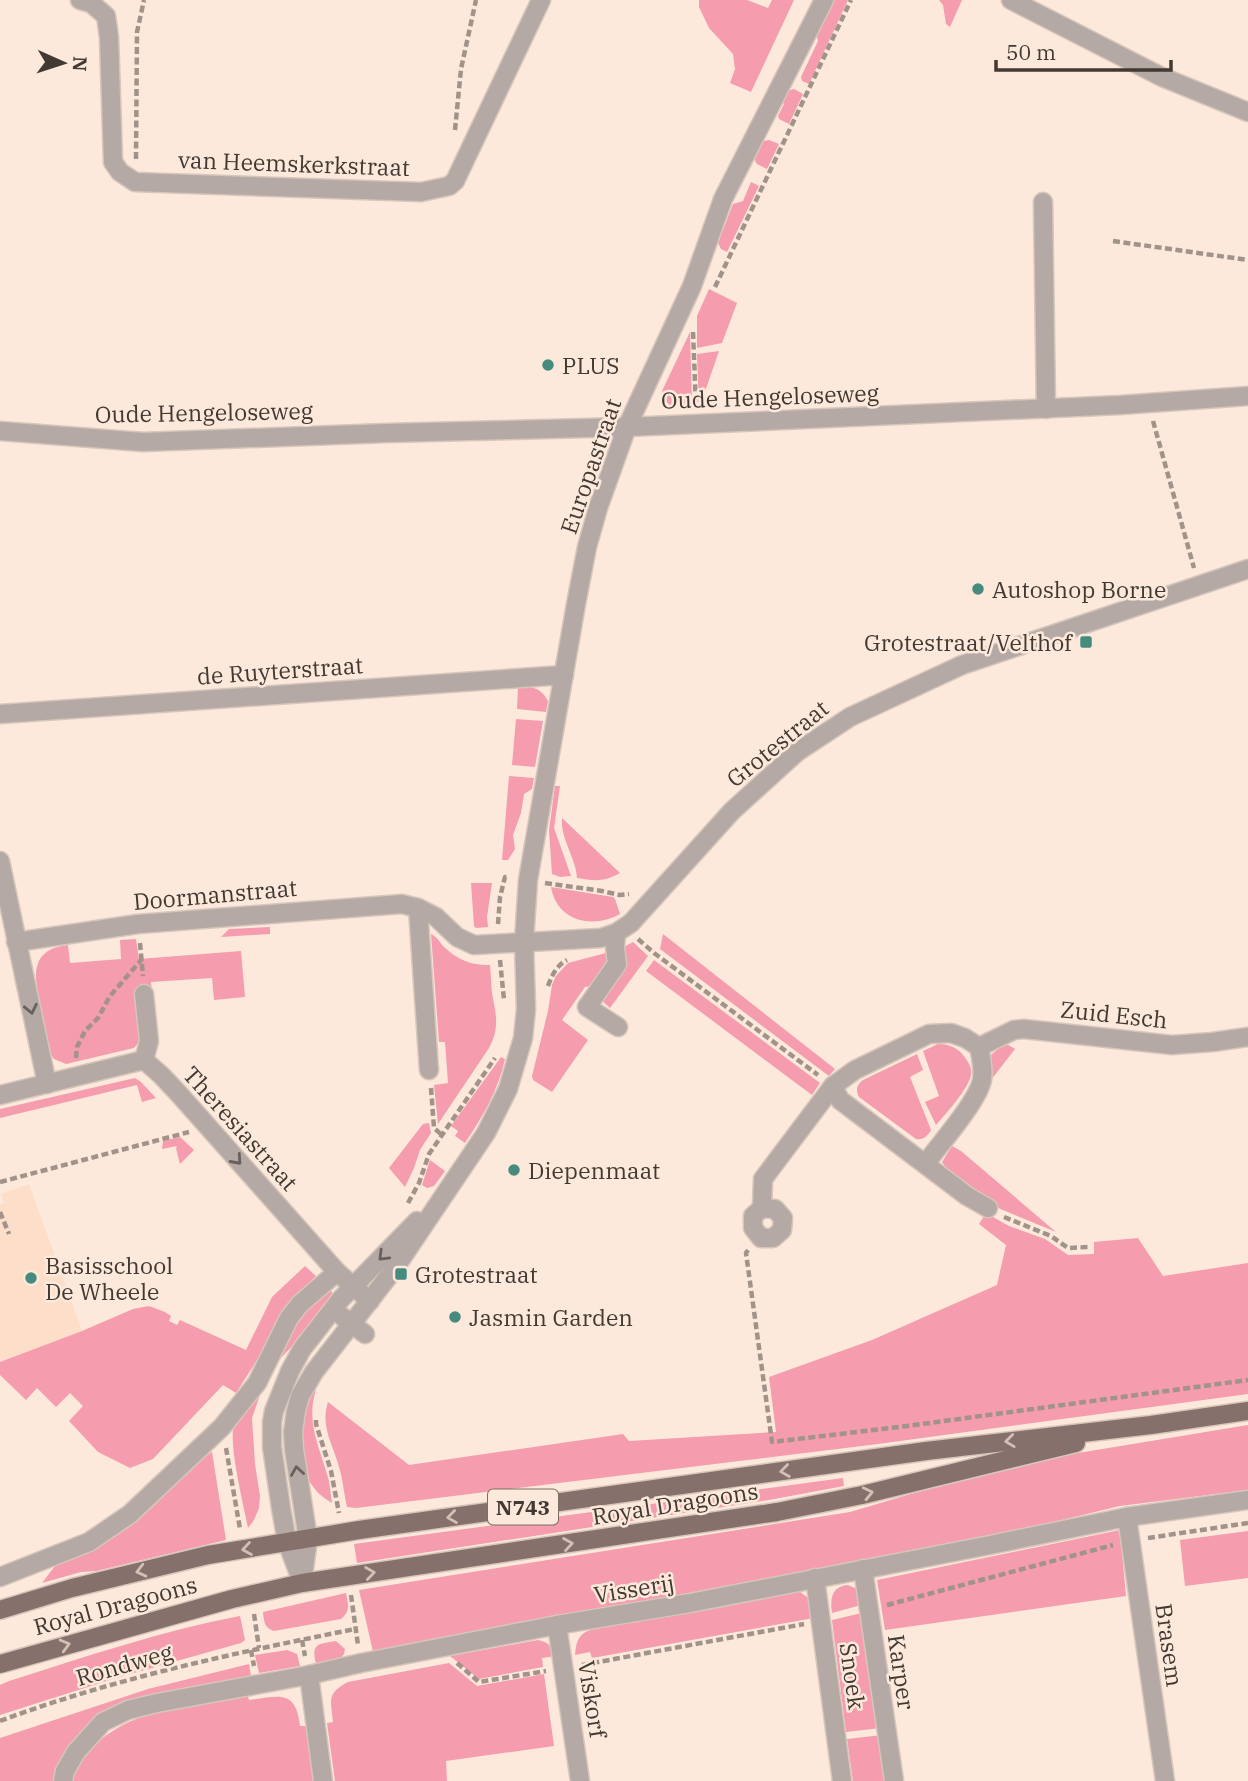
<svg xmlns="http://www.w3.org/2000/svg" width="1248" height="1781" font-family="'IBM Plex Serif',serif">
	<style>
		.built { fill: #fcdec9 }
		.green { fill: #f59cae }
		.lines { fill: none; stroke-linecap: round; stroke-linejoin: round }
		.minor-casing { stroke: #d7c6ba; stroke-width: 21 }
		.major-casing { stroke: #d7c6ba; stroke-width: 21 }
		.path { stroke: #a19389; stroke-width: 4.5; stroke-dasharray: 7 3.5; stroke-linecap: butt }
		.minor { stroke: #b5a9a6; stroke-width: 18 }
		.major { stroke: #86706b; stroke-width: 18 }
		.oneway { stroke: #6a605b }
		.oneway2 { stroke: #d3bfb4 }
		.poi-dot { fill: #478a7e; stroke: #fce9dc; stroke-width: 2.5 }
		.labels { text-anchor: middle; dominant-baseline: central; stroke-width: 5; stroke-linejoin: round; paint-order: stroke }
		.shield { fill: #fce9dc; stroke: #7a6e65; stroke-width: 2 }
		.shield-label { font-size: 21px; font-weight: bold; fill: #423932 }
		.street-label { font-size: 23px; fill: #423932; stroke: #fce9dc }
		.poi-label { font-size: 23px; fill: #423932; stroke: #fce9dc; text-anchor: start }
	</style>
	<rect width="100%" height="100%" fill="#fce9dc"/>
	<polygon class="built" points="29,1184 82,1331 0,1362 0,1204 4,1203 1,1194"/>
	<g class="green">
		<polygon points="699,0 747,0 768,8 772,0 794,0 751,92 730,83 735,69 733,54 709,28 699,7"/>
		<polygon points="830,0 848,0 809,84 802,81 801,77 818,41 816,33"/>
		<polygon points="939,0 962,0 950,27 946,24 943,5"/>
		<polygon points="794,89 803,94 789,124 779,119 778,116 784,104 781,102 786,91"/>
		<polygon points="769,140 779,144 767,169 757,164 754,159 763,141"/>
		<polygon points="751,182 759,186 727,252 721,249 718,243 733,204 743,201"/>
		<polygon points="709,289 737,303 722,343 697,348 697,316"/>
		<polygon points="690,332 692,405 670,405 663,399 662,391"/>
		<polygon points="719,351 700,406 699,407 697,354"/>
		<path d="M518,686C532,686 541,688 548,701L546,712L517,709Z"/>
		<polygon points="516,719 543,721 535,767 512,765"/>
		<polygon points="509,776 534,778 532,789 524,794 521,813 513,835 515,849 508,860 502,860"/>
		<polygon points="555,786 560,786 554,828 571,876 560,877 552,874 549,830"/>
		<path d="M562,818L620,873C605,882 594,881 577,878C576,858 560,838 562,818Z"/>
		<polygon points="471,883 492,883 487,917 488,927 476,928 474,926"/>
		<path d="M551,887L613,897L615,899L620,914C593,929 557,922 551,887Z"/>
		<polygon points="270,927 270,934 221,937 229,929"/>
		<path d="M431,934C437,937 439,941 443,946C458,960 470,965 490,965C491,974 491,984 492,993C496,1015 500,1027 489,1048L438,1124L434,1085L448,1083L445,1042H439Z"/>
		<polygon points="663,934 835,1069 829,1076 660,949"/>
		<path d="M136,939L139,959L241,951L245,997L214,1000L212,978L151,982L152,994L135,996L140,1041L134,1048L66,1064L54,1059L50,1053C47,1038 44,1024 41,1009C34,979 28,949 68,945L70,963L121,959L120,940Z"/>
		<polygon points="633,942 648,956 610,1008 600,999 620,949"/>
		<polygon points="606,953 608,954 610,960 593,986 585,987 562,1020 588,1040 552,1092 533,1080 532,1076 548,1011 552,985 556,976 568,963"/>
		<polygon points="654,960 820,1083 812,1095 646,971"/>
		<polygon points="1005,1043 1015,1049 991,1080 991,1055"/>
		<path d="M938,1044C947,1044 957,1047 963,1055C967,1060 973,1068 971,1075C969,1088 945,1115 936,1125L925,1102L939,1096L923,1051Z"/>
		<path d="M917,1054L923,1070L910,1077L931,1130C927,1137 923,1140 916,1139L859,1097C855,1089 857,1085 863,1080Z"/>
		<path d="M501,1057L505,1059C498,1091 483,1116 465,1143L455,1136L458,1131L451,1126Z"/>
		<polygon points="135,1078 141,1082 156,1098 142,1102 137,1085 0,1118 0,1109"/>
		<polygon points="429,1123 431,1133 420,1150 414,1168 405,1187 389,1168 423,1124"/>
		<polygon points="180,1137 194,1150 180,1164 176,1148 177,1146 162,1149 163,1141"/>
		<polygon points="952,1146 961,1151 1056,1232 998,1208 946,1168 942,1162"/>
		<polygon points="430,1160 445,1171 434,1186 427,1188 422,1185"/>
		<path d="M986,1213L1009,1226L1045,1239L1068,1255L1094,1254V1242L1138,1238L1163,1276L1248,1263V1394L878,1444L356,1508L347,1507C344,1494 343,1480 339,1467C333,1444 320,1427 328,1402L409,1465L623,1434L629,1441L776,1432L769,1377L872,1340L997,1285L1006,1245L979,1224Z"/>
		<polygon points="305,1266 316,1276 285,1307 259,1357 236,1393 223,1385 153,1459 130,1468 98,1452 69,1421 83,1406 70,1393 56,1407 37,1388 26,1400 0,1375 0,1362 82,1331 133,1309 149,1306 165,1312 171,1316 169,1321 177,1325 180,1320 246,1350 272,1297"/>
		<polygon points="330,1283 332,1293 331,1300 316,1316 299,1339 275,1364 289,1330 308,1304"/>
		<path d="M313,1389L316,1390C305,1422 321,1450 329,1481C330,1488 331,1496 332,1503C326,1499 319,1495 315,1489C294,1465 301,1416 313,1389Z"/>
		<path d="M255,1393L260,1395L252,1418L255,1464L260,1496L259,1508L254,1520L248,1528C244,1507 228,1443 234,1425C237,1414 248,1403 255,1393Z"/>
		<polygon points="1248,1425 1248,1490 1120,1506 995,1536 373,1652 359,1590 850,1512 914,1493 1072,1454"/>
		<polygon points="212,1452 226,1540 96,1571 81,1572 42,1583 58,1562 121,1527 177,1483 195,1462"/>
		<polygon points="843,1478 844,1486 769,1500 357,1563 354,1544"/>
		<polygon points="1120,1530 1126,1596 885,1630 877,1580"/>
		<polygon points="1248,1531 1248,1578 1185,1586 1180,1540"/>
		<path d="M847,1585C859,1588 861,1593 865,1604L832,1613C830,1600 831,1587 847,1585Z"/>
		<path d="M799,1591L812,1601L814,1618L592,1658L590,1652L575,1655C576,1643 578,1634 590,1630Z"/>
		<path d="M346,1593C348,1604 351,1611 341,1619L274,1631C264,1628 264,1621 263,1612Z"/>
		<polygon points="866,1612 881,1728 846,1732 832,1620"/>
		<path d="M240,1616L245,1640L241,1643L116,1678L0,1715V1685L9,1681C85,1657 161,1631 240,1616Z"/>
		<path d="M538,1640C548,1642 553,1647 556,1656L542,1658L543,1667L479,1679L450,1656Z"/>
		<path d="M336,1641L345,1649L344,1654L340,1659L316,1664C311,1643 318,1644 336,1641Z"/>
		<polygon points="287,1650 297,1654 300,1666 259,1673 255,1655"/>
		<path d="M449,1663L477,1686L544,1674L554,1746L446,1761L447,1781H335L327,1723L333,1722C331,1701 326,1693 348,1682Z"/>
		<polygon points="249,1664 251,1676 130,1703 56,1781 0,1781 0,1738 148,1689"/>
		<path d="M247,1694L249,1700C279,1696 296,1689 300,1726H307L313,1781H71C75,1775 77,1767 81,1762C117,1708 190,1705 247,1694Z"/>
		<polygon points="882,1735 888,1781 853,1781 847,1739"/>
	</g>
	<g class="lines">
		<g class="minor-casing">
			<g id="minor">
				<polyline points="80,0 91,3 106,16 109,37 113,162 120,172 135,182 421,192 449,186 455,181 541,0"/>
				<polyline points="1011,0 1162,77 1248,112"/>
				<polyline points="1043,202 1046,409"/>
				<polyline points="0,431 143,442 387,433 627,427 1120,405 1248,396"/>
				<polyline points="0,714 564,675"/>
				<polyline points="0,861 47,1084"/>
				<polyline points="616,933 615,947 617,964 587,1007 618,1027"/>
				<polyline points="16,942 138,924 402,904 418,908"/>
				<polyline points="144,994 149,1041 144,1060"/>
				<polyline points="429,1070 418,908 436,917 457,937 474,945 601,938 616,933 631,923 732,811 797,752 850,717 962,665 1248,569"/>
				<polyline points="833,1086 840,1100 967,1196 988,1208"/>
				<polyline points="0,1095 144,1060 161,1075 179,1094 337,1272 370,1301"/>
				<path d="M926,1163C940,1144 978,1101 982,1080C984,1068 981,1058 979,1047"/>
				<polyline points="762,1208 775,1209 783,1218 782,1230 773,1238 761,1238 753,1228 753,1216 762,1208 763,1179 833,1086 855,1070 929,1034 951,1033 965,1038 979,1047 1014,1030 1024,1029 1172,1045 1213,1042 1248,1037"/>
				<polyline points="343,1317 365,1334"/>
				<polyline points="1127,1517 1165,1781"/>
				<polyline points="863,1569 894,1781"/>
				<polyline points="0,1577 89,1542 130,1514 222,1427 257,1383 289,1318 300,1304 337,1272"/>
				<polyline points="815,1578 842,1781"/>
				<polyline points="301,1579 287,1542 281,1508 272,1447 272,1422 274,1411 290,1371 302,1349 341,1299 417,1221"/>
				<polyline points="302,1583 308,1539 294,1449 293,1432 296,1411 300,1396 314,1372 395,1268 486,1133 508,1089 523,1038 526,1009 524,941 528,880 576,604 587,547 598,508 627,427 692,286 723,199 824,0"/>
				<polyline points="557,1625 580,1781"/>
				<polyline points="309,1675 323,1781"/>
				<polyline points="63,1781 65,1771 76,1752 103,1722 128,1710 157,1703 309,1675 361,1663 557,1625 690,1603 985,1546 1127,1517 1248,1500"/>
			</g>
		</g>
		<g class="major-casing">
			<g id="major">
				<polyline points="0,1610 72,1588 208,1555 359,1530 926,1451 1151,1425 1248,1411"/>
				<polyline points="0,1664 232,1599 302,1583 777,1512 862,1495 1076,1443"/>
			</g>
		</g>
		<g class="path">
			<polyline points="455,130 461,69 476,0"/>
			<polyline points="136,159 137,32 144,0"/>
			<polyline points="1113,241 1248,260"/>
			<polyline points="715,287 851,0"/>
			<polyline points="693,332 696,407"/>
			<polyline points="1153,421 1194,568"/>
			<polyline points="545,883 602,891 620,895 629,894"/>
			<polyline points="498,924 500,897 505,877 508,877"/>
			<polyline points="638,939 654,953 818,1075"/>
			<polyline points="140,943 143,976"/>
			<polyline points="500,960 504,1000"/>
			<path d="M548,986C552,975 557,965 567,960"/>
			<polyline points="76,1058 77,1047 85,1031 98,1018 110,996 142,959"/>
			<polyline points="431,1088 434,1128 442,1135"/>
			<polyline points="0,1182 189,1132"/>
			<polyline points="408,1203 419,1183 429,1154 495,1058"/>
			<polyline points="0,1212 9,1234"/>
			<polyline points="1004,1217 1051,1236 1068,1248 1088,1247"/>
			<polyline points="748,1250 746,1253 772,1442 907,1426 1248,1380"/>
			<polyline points="316,1420 316,1424 331,1471 339,1513"/>
			<polyline points="226,1448 240,1529"/>
			<polyline points="1148,1538 1248,1523"/>
			<polyline points="351,1595 358,1645"/>
			<polyline points="887,1605 1113,1545"/>
			<polyline points="254,1614 259,1648"/>
			<polyline points="302,1640 305,1656"/>
			<polyline points="251,1650 254,1666"/>
			<polyline points="457,1663 479,1682 546,1671"/>
			<polyline points="582,1665 804,1624"/>
			<path d="M0,1721C115,1678 235,1653 355,1629"/>
		</g>
		<use href="#minor" class="minor"/>
		<use href="#major" class="major"/>
	</g>
	<defs><path id="oneway-chevron" d="M-2-3.5L2.5 0L-2 3.5" fill="none" stroke-width="1.6" stroke-linecap="round" stroke-linejoin="round" transform="scale(1.75)"/></defs>
	<g class="oneway">
		<use href="#oneway-chevron" transform="translate(31 1009) rotate(78)"/>
		<use href="#oneway-chevron" transform="translate(237 1160) rotate(48)"/>
		<use href="#oneway-chevron" transform="translate(383 1256) rotate(135)"/>
		<use href="#oneway-chevron" transform="translate(297 1471) rotate(-99)"/>
	</g>
	<g class="oneway2">
		<use href="#oneway-chevron" transform="translate(1010 1441) rotate(173)"/>
		<use href="#oneway-chevron" transform="translate(785 1471) rotate(172)"/>
		<use href="#oneway-chevron" transform="translate(868 1493) rotate(-13)"/>
		<use href="#oneway-chevron" transform="translate(452 1517) rotate(172)"/>
		<use href="#oneway-chevron" transform="translate(568 1544) rotate(-9)"/>
		<use href="#oneway-chevron" transform="translate(247 1549) rotate(171)"/>
		<use href="#oneway-chevron" transform="translate(141 1571) rotate(166)"/>
		<use href="#oneway-chevron" transform="translate(370 1573) rotate(-8)"/>
		<use href="#oneway-chevron" transform="translate(65 1645) rotate(-15)"/>
	</g>
	<g class="poi-dot">
		<circle cx="548" cy="365" r="7"/>
		<circle cx="978" cy="589" r="7"/>
		<rect x="1079" y="635" width="14" height="14" rx="3.5"/>
		<circle cx="514" cy="1170" r="7"/>
		<rect x="394" y="1267" width="14" height="14" rx="3.5"/>
		<circle cx="31" cy="1278" r="7"/>
		<circle cx="455" cy="1317" r="7"/>
	</g>
	<g class="labels">
		<rect class="shield" x="488" y="1489.5" width="70" height="35" rx="5"/>
		<g class="shield-label">
			<text x="523" y="1507">N743</text>
		</g>
		<g class="street-label">
			<text transform="translate(294 163) rotate(2)">van Heemskerkstraat</text>
			<text transform="translate(770 396) rotate(-2)">Oude Hengeloseweg</text>
			<text transform="translate(204 412) rotate(-1)">Oude Hengeloseweg</text>
			<text transform="translate(590 466) rotate(-71)">Europastraat</text>
			<text transform="translate(280 670) rotate(-4)">de Ruyterstraat</text>
			<text transform="translate(777 743) rotate(-39)">Grotestraat</text>
			<text transform="translate(215 894) rotate(-5)">Doormanstraat</text>
			<text transform="translate(1114 1014) rotate(6)">Zuid Esch</text>
			<text transform="translate(241 1128) rotate(48)">Theresiastraat</text>
			<text transform="translate(675 1503) rotate(-9)">Royal Dragoons</text>
			<text transform="translate(634 1588) rotate(-9)">Visserij</text>
			<text transform="translate(115 1605) rotate(-15)">Royal Dragoons</text>
			<text transform="translate(1170 1645) rotate(82)">Brasem</text>
			<text transform="translate(124 1664) rotate(-16)">Rondweg</text>
			<text transform="translate(902 1672) rotate(82)">Karper</text>
			<text transform="translate(853 1676) rotate(82)">Snoek</text>
			<text transform="translate(593 1699) rotate(81)">Viskorf</text>
		</g>
		<g class="poi-label">
			<text x="562" y="365">PLUS</text>
			<text x="992" y="589">Autoshop Borne</text>
			<text x="1072" y="642" text-anchor="end">Grotestraat/Velthof</text>
			<text x="528" y="1170">Diepenmaat</text>
			<text x="45" y="1265">Basisschool<tspan x="45" dy="26">De Wheele</tspan></text>
			<text x="415" y="1274">Grotestraat</text>
			<text x="469" y="1317">Jasmin Garden</text>
		</g>
	</g>
	<g transform="translate(63 63) rotate(93)" stroke="#fce9dc" stroke-width="5" paint-order="stroke">
	<path d="M0-5L12 26L0 18L-12 26Z" fill="#423932"/>
	<text y="-10" font-size="19" font-weight="bold" text-anchor="middle" fill="#423932">N</text>
	</g>
	<path d="M996 60v10h175v-10" fill="none" stroke="#423932" stroke-width="3.5"/>
	<text x="1006" y="60" font-size="21" fill="#423932" stroke="#fce9dc" stroke-width="5" paint-order="stroke">50 m</text>
</svg>
